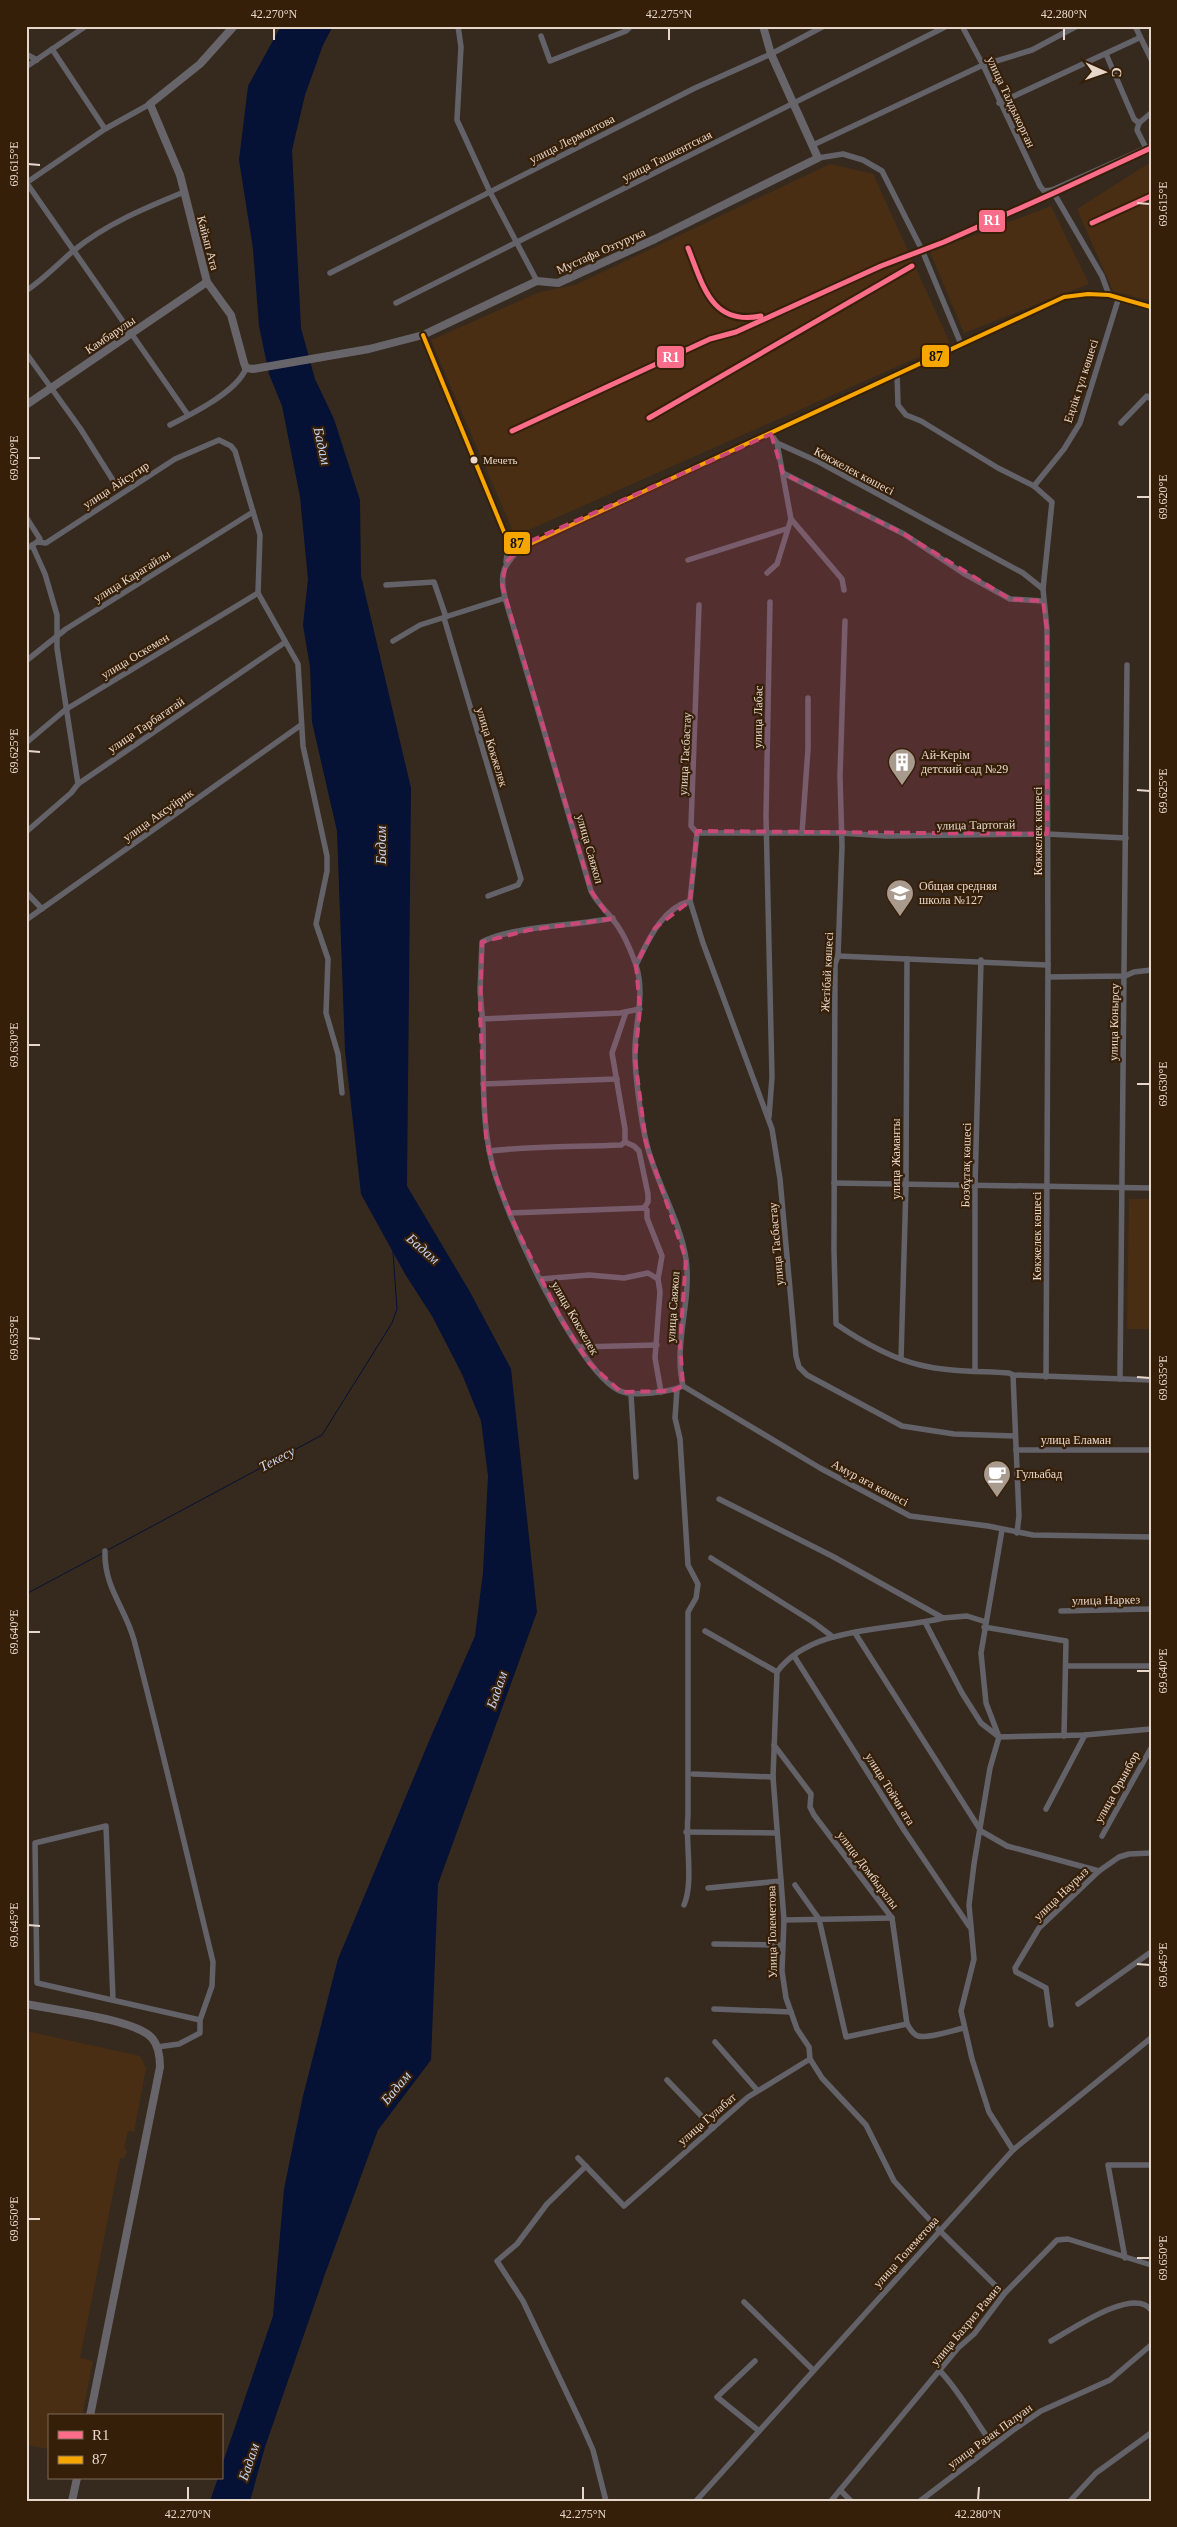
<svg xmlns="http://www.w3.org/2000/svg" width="1177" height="2527" font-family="'Times New Roman',serif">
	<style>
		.built { fill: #492e14 }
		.water { fill: #051135 }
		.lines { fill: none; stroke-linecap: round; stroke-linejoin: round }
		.stream { stroke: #051135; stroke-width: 1 }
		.street { stroke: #646269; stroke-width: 5.5 }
		.secondary { stroke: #67646a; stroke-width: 8 }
		.bus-1-casing { stroke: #361f09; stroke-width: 8 }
		.bus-1 { stroke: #f7a600; stroke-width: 4 }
		.rail-1-casing { stroke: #361f09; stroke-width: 9 }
		.rail-1 { stroke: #fb6d88; stroke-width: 5 }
		.marked { fill: #cb4877; fill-opacity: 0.2; stroke: #cb4877; stroke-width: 4; stroke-dasharray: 10 6; stroke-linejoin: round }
		.ticks { fill: none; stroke: #e7d7ca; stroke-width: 2 }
		.bus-dot { fill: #e7d7ca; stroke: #361f09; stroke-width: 2 }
		.labels { text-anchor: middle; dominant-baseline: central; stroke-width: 4.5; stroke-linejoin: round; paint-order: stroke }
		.bus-label { font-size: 11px; fill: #e7d7ca; stroke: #361f09; text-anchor: start }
		.street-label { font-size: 12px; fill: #e7d7ca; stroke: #361f09 }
		.poi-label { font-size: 12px; fill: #e7d7ca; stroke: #361f09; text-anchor: start }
		.water-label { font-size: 14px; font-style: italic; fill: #c5d6f4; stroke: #361f09 }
		.line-badge { stroke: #361f09; stroke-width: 2 }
		.badge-label { font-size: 14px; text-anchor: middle; font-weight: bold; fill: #fff }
		.pale-badge-label { font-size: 14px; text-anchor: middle; font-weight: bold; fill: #111 }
		.neatline { fill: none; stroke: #e7d7ca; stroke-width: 2 }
		.ticks-label { font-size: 12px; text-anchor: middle; fill: #e7d7ca }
	</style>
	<rect width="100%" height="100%" fill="#362a1e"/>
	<g class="built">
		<polygon points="1151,162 1151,301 1113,291 1077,209"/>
		<polygon points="830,164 873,174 950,343 515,536 431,340 540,292 575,285"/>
		<polygon points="1051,206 1089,284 964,333 930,252"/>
		<polygon points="1129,1199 1151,1199 1151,1329 1127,1329"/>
		<polygon points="26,2031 140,2056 146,2068 134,2132 128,2131 124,2148 127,2151 124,2158 120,2158 80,2358 93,2361 82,2416 49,2416 49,2449 26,2445"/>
	</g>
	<polygon class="water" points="281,26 333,26 323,45 305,95 292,150 301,328 315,379 334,419 360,500 361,576 411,788 407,1186 470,1292 511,1369 537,1612 438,1884 431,2060 378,2130 325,2274 265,2447 250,2501 210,2501 218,2478 221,2478 221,2468 273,2316 284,2189 303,2096 338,1959 432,1734 475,1636 483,1572 488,1476 481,1421 462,1374 432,1316 405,1274 361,1194 345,1051 337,831 312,722 310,667 303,625 308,579 300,497 282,406 269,374 259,326 253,249 239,160 248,86"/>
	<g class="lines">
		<g class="stream">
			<polyline points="106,1551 322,1435 392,1323 397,1309 393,1252"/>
			<polyline points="26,1594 103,1553"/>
		</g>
		<g class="street">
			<polyline points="458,26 461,47 457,120 490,192 537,281"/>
			<polyline points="962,26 983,65 1040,186 1044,191 1052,190 1151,146"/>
			<polyline points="1135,26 1151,59"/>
			<polyline points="541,36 550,61 626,31 631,26"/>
			<polyline points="52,49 105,129"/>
			<polyline points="26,54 37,60"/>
			<polyline points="1106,54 1134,119 1139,123"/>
			<polyline points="26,67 86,26"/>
			<polyline points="999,103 1139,38"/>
			<polyline points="1139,123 1137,130 1146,148"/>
			<polyline points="1139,123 1151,113"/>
			<polyline points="813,145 983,65 1032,50 1077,26"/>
			<polyline points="818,158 843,154 863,160 882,171 922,250 961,344"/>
			<polyline points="26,182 188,415"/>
			<polyline points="26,183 105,129 150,104"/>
			<polyline points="1052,190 1102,276 1109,295"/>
			<polyline points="330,273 695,88 771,54 824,26"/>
			<path d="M26,291C44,279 57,265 73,251C106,224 145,208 184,192"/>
			<polyline points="396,303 947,26"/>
			<path d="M423,335L504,532C511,542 518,545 530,544L1064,297L1088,294L1109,295L1151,307"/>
			<polyline points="26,353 80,428 116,485"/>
			<polyline points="897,374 898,405 906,415 921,421 998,468 1034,486 1052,502 1043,589"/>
			<polyline points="1121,423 1147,396 1151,399"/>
			<path d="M170,425C192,414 238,391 246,368"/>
			<polyline points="777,443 819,462 1023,573 1043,589 1047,629 1048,965 1046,1377"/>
			<polyline points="783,473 904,534 963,573 1010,599 1043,601"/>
			<polyline points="1034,486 1064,449 1080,423 1118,300"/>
			<polyline points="26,517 40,539 37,542"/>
			<polyline points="791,519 842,579 844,590"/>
			<path d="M524,544C505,564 498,571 505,598L591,891C597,903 606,910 614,921C623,932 631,951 636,965C645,993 636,1019 635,1047C634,1069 641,1122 647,1145C656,1182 681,1223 686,1259C692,1301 673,1344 683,1386L820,1468L910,1516L988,1526L1033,1535L1151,1537"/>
			<polyline points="32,545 45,574 57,615 57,648 78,784"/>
			<polyline points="26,549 37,542 46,543 175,459 219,440 231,446 235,451 260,535 258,593 298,664 303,746 327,856 327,871 316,924 328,959 326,1013 338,1054 342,1093"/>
			<polyline points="688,560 786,529"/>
			<polyline points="506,562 509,539"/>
			<polyline points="767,573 777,564 791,519 777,443 771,434"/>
			<polyline points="386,585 434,582 446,617"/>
			<polyline points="444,618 521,879 518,885 488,896"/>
			<path d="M845,621L840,776L842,846L838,956L835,964L834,1250L836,1324C861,1341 890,1358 920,1365C948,1372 980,1371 1009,1373L1013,1375L1151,1380"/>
			<polyline points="393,641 420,625 505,598"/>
			<polyline points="26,661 66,629 253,512"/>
			<polyline points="26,743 65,710 258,593"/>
			<polyline points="26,832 71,793 78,784 284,643"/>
			<polyline points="697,833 841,833 886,836 1047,834 1126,838"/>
			<polyline points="802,833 808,749 808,698"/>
			<polyline points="26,892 42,909"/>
			<polyline points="690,901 697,833 691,826 699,605"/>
			<path d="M613,918C576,926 512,926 482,942L480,991L483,1026C484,1071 481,1115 491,1159C501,1207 576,1371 620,1391C633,1397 670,1392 683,1386"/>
			<polyline points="26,920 301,725"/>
			<polyline points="838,956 1048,965"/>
			<path d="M636,965C648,941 661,909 690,901L703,943L772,1129L780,1179L796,1356L799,1367L807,1375L902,1426L954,1434L1015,1436"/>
			<polyline points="1048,977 1125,976 1134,972 1151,970"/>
			<polyline points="481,1019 620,1013 640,1009"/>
			<polyline points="483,1084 617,1079"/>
			<polyline points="769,1117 772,1077 766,816 770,602"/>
			<polyline points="625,1142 634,1146 639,1151 648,1194 648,1202 644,1208"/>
			<path d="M489,1151C533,1146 577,1147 621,1145L625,1142V1129L612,1053L626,1012"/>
			<polyline points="834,1183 1151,1188"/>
			<polyline points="644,1208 647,1210 647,1218 662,1256 658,1279"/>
			<polyline points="510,1213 644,1208"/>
			<polyline points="541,1279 589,1275 624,1278 648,1273 658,1279 660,1292 655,1358 661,1392"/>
			<polyline points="579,1347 657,1345"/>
			<polyline points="901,1359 906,1185 907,959"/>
			<polyline points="975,1370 975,1186 981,960"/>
			<polyline points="1013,1375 1019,1516 1017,1533"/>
			<polyline points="1120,1379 1127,665"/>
			<path d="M677,1389L675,1418L680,1439L688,1565L698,1584L696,1598L688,1612V1815C685,1842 694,1882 684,1905"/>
			<polyline points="631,1394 636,1477"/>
			<polyline points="1016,1450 1151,1450"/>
			<polyline points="719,1499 832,1556 943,1618 967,1616 986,1622"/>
			<polyline points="1002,1530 981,1653 986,1703 999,1737 990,1768 974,1864 969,1905 974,1959 961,2011 972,2059 989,2112 1013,2150"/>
			<path d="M105,1551C104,1588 125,1607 134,1640C162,1747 187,1855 213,1962L212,1986L200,2020V2033L179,2044L157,2047"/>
			<polyline points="711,1558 813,1622 833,1637"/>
			<polyline points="1061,1611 1151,1609"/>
			<path d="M943,1618C892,1631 811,1625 777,1672L773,1777L784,1920L782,1971L786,1998L797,2029L809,2047L810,2059L822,2078L866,2125L894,2181L939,2230L1004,2294"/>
			<polyline points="925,1622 962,1693 981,1723 999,1737 1085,1735 1151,1729"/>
			<polyline points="984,1627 1066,1641 1064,1736"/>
			<polyline points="705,1631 777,1672"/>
			<polyline points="855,1633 981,1831 1007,1846 1099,1871"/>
			<polyline points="794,1656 904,1830 969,1926"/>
			<polyline points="1066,1666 1151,1666"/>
			<path d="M774,1745L811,1794L810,1807L814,1815L892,1918L907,2024C910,2028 912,2034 918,2036C928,2039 953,2030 964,2028"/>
			<polyline points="693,1774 773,1777"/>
			<polyline points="1046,1809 1085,1735"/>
			<polyline points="686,1832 776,1833"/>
			<polyline points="1102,1836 1151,1748"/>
			<polyline points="795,1885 819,1919 846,2037 907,2024"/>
			<polyline points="708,1888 781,1881"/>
			<polyline points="784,1920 892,1918"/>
			<polyline points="714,1944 781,1945"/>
			<polyline points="113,2000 106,1826 35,1843 37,1983 200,2020"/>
			<polyline points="1078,2004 1151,1952"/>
			<polyline points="714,2009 791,2012"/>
			<polyline points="1051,2025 1046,1988 1016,1972 1015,1968 1039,1928 1099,1871 1119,1857 1129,1854 1151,1853"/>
			<polyline points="715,2042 757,2090"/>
			<polyline points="667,2080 713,2128"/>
			<polyline points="578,2158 624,2206 748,2097 810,2059"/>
			<polyline points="586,2166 547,2204 517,2244 497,2261 523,2301 581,2423 593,2450 606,2501"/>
			<polyline points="1125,2258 1108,2165 1151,2165"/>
			<polyline points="744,2302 813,2370"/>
			<path d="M1051,2341C1071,2330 1134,2286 1151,2310"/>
			<polyline points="755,2361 717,2397 759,2431"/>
			<path d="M940,2371C961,2393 975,2421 993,2445"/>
			<polyline points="840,2490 851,2501"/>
			<polyline points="696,2501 1013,2150 1151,2038"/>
			<polyline points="831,2501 958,2348 974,2334 1004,2294 1057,2240 1068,2239 1151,2265"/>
			<polyline points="920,2501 1012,2431 1041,2411 1110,2380 1151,2345"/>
			<polyline points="1070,2501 1096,2473 1151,2433"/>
		</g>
		<g class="secondary">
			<polyline points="234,26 200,64 150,104 180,175 207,282 231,315 244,363 246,368 253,369 369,349 423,335 537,281 558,283 655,239 818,158 771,54 763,26"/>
			<polyline points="26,405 207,282"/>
			<path d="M26,2004C54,2010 135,2019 152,2038C159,2046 160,2057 160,2067L90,2416"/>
			<polyline points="72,2501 77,2478"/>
		</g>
		<g class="bus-1-casing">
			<path id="bus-1" d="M423,335L504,532C511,542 518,545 530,544L1064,297L1088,294L1109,295L1151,307"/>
		</g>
		<use href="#bus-1" class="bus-1"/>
		<g class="rail-1-casing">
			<g id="rail-1">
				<polyline points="1092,223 1151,196"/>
				<path d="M688,248C703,285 711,326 761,316"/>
				<polyline points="649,418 912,266"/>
				<polyline points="512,431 710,339 736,332 881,266 944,242 1054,193 1151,148"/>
			</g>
		</g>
		<use href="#rail-1" class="rail-1"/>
	</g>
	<path class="marked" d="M771,434L783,473L904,534L1010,599L1043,601L1047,629V834L697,831L690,901L655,928L636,965L640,1009L635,1059L646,1143L686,1259L680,1343L683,1386L672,1391L621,1392L589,1363L562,1321L512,1219L493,1169L486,1137L480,1013L482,942L529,930L610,919L591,891L502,585L506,562L524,544Z"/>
	<path class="ticks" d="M274,40V28M669,40V28M1064,40V28M28,164L40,165M1137,203L1150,204M28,458H40M1137,497H1150M28,751L40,752M1137,790L1150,791M28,1045H40M1137,1084H1150M28,1338L40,1339M1137,1377L1150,1378M28,1632H40M1137,1671H1150M28,1925L40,1926M1137,1964L1150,1965M28,2219H40M1137,2258H1150M188,2500V2487M583,2500V2487M978,2500L979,2487"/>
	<defs>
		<g id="building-pin" transform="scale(1.4375)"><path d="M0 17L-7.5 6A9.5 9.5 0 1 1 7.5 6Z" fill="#a99a8e" stroke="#361f09"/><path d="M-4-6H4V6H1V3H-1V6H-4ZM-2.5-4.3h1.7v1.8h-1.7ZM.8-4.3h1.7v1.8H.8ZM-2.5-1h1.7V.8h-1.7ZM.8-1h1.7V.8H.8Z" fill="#fff"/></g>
		<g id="school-pin" transform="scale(1.4375)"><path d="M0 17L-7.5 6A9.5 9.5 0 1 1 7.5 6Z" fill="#a99a8e" stroke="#361f09"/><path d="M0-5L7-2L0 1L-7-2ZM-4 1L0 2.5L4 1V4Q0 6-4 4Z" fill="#fff"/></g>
		<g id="cafe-pin" transform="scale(1.4375)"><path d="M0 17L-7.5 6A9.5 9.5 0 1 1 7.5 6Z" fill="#a99a8e" stroke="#361f09"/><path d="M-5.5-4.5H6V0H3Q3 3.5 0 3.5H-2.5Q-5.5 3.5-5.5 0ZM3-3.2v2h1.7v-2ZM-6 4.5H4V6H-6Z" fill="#fff"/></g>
	</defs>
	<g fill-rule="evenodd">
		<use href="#building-pin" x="902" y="762"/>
		<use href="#school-pin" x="900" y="893"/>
		<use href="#cafe-pin" x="997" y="1474"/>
	</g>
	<circle class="bus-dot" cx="474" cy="460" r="4.5"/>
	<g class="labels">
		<g class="bus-label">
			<text x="483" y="460">Мечеть</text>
		</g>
		<g class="street-label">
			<text transform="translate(1011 102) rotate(65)">улица Талдыкорган</text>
			<text transform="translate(572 139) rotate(-27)">улица Лермонтова</text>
			<text transform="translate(667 156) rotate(-27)">улица Ташкентская</text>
			<text transform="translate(208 243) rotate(75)">Кайып Ата</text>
			<text transform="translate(601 251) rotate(-24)">Мустафа Озтурука</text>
			<text transform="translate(110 335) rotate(-34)">Камбарулы</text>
			<text transform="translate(1081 381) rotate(-72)">Еңлік гүл көшесі</text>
			<text transform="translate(854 471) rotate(28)">Көкжелек көшесі</text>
			<text transform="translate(116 485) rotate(-33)">улица Айсугир</text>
			<text transform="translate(132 576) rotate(-32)">улица Карагайлы</text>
			<text transform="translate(135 656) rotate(-31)">улица Оскемен</text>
			<text transform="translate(758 717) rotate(-89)">улица Лабас</text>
			<text transform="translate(146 725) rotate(-34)">улица Тарбагатай</text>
			<text transform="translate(492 747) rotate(73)">улица Кокжелек</text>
			<text transform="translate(685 754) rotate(-87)">улица Тасбастау</text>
			<text transform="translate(158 815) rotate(-35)">улица Аксуйрик</text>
			<text transform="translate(976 825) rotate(-1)">улица Тартогай</text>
			<text transform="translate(1038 831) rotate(-90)">Көкжелек көшесі</text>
			<text transform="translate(590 849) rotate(74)">улица Саяжол</text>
			<text transform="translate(827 972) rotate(-87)">Жетібай көшесі</text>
			<text transform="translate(1114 1022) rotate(-89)">улица Конырсу</text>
			<text transform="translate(896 1159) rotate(-90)">улица Жаманты</text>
			<text transform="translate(966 1165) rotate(-89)">Бозбұтақ көшесі</text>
			<text transform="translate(1037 1236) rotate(-90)">Көкжелек көшесі</text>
			<text transform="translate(776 1244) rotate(-95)">улица Тасбастау</text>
			<text transform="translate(673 1307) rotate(-86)">улица Саяжол</text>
			<text transform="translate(575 1318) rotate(60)">улица Кокжелек</text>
			<text x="1076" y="1440">улица Еламан</text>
			<text transform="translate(870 1483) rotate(28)">Амур аға көшесі</text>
			<text transform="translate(1106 1600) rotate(-1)">улица Наркез</text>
			<text transform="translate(1117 1787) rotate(-61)">улица Орынбор</text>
			<text transform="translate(890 1789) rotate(58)">улица Тойчи ата</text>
			<text transform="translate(868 1870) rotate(53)">улица Домбыралы</text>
			<text transform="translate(1061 1894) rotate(-44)">улица Наурыз</text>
			<text transform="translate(772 1932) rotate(-91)">Улица Толеметова</text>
			<text transform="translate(707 2119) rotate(-41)">улица Гулабат</text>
			<text transform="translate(906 2252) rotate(-48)">улица Толеметова</text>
			<text transform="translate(966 2325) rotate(-50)">улица Бахриз Рамиз</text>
			<text transform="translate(990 2436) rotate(-36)">улица Разак Палуан</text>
		</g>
		<g class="poi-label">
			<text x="921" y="755">Ай-Керім<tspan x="921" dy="14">детский сад №29</tspan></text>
			<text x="919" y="886">Общая средняя<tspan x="919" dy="14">школа №127</tspan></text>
			<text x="1016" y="1474">Гульабад</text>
		</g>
		<g class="water-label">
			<text transform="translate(322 446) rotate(78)">Бадам</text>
			<text transform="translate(381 845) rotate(-90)">Бадам</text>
			<text transform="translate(423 1249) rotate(41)">Бадам</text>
			<text transform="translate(277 1459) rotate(-28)">Текесу</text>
			<text transform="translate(497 1690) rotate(-71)">Бадам</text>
			<text transform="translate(396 2088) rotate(-50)">Бадам</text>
			<text transform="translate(249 2462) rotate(-71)">Бадам</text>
		</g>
	</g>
	<g class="line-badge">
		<rect x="978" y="209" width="28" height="24" rx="5" fill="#fb6d88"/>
		<rect x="921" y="344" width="29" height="24" rx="5" fill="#f7a600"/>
		<rect x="656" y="345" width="29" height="24" rx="5" fill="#fb6d88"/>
		<rect x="503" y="531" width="28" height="24" rx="5" fill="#f7a600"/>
	</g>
	<g class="badge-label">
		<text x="992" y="225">R1</text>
		<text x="671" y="362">R1</text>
	</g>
	<g class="pale-badge-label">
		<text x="936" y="361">87</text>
		<text x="517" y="548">87</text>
	</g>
	<rect width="1177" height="2527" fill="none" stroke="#361f09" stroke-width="55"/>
	<rect x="48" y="2414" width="175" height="65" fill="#361f09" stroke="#7d6956"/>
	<rect x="58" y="2431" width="25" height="8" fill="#fb6d88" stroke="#7d6956"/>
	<text x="92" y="2440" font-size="15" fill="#e7d7ca">R1</text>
	<rect x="58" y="2456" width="25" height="8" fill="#f7a600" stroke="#7d6956"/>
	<text x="92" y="2464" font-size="15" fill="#e7d7ca">87</text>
	<g transform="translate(1104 72) rotate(92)" stroke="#361f09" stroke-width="4" paint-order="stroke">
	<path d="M0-4L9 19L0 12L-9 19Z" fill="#e7d7ca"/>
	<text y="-8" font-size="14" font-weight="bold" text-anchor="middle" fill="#e7d7ca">С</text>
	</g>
	<rect x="28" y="28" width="1122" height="2472" class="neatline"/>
	<g class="ticks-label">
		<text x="274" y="18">42.270°N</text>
		<text x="669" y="18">42.275°N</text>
		<text x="1064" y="18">42.280°N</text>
		<text transform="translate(14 164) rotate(-90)" y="4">69.615°E</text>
		<text transform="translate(1163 204) rotate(-90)" y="4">69.615°E</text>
		<text transform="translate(14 458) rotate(-90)" y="4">69.620°E</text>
		<text transform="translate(1163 497) rotate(-90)" y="4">69.620°E</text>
		<text transform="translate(14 751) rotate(-90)" y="4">69.625°E</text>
		<text transform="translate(1163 791) rotate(-90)" y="4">69.625°E</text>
		<text transform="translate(14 1045) rotate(-90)" y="4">69.630°E</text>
		<text transform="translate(1163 1084) rotate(-90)" y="4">69.630°E</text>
		<text transform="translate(14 1338) rotate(-90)" y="4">69.635°E</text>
		<text transform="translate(1163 1378) rotate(-90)" y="4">69.635°E</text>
		<text transform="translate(14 1632) rotate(-90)" y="4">69.640°E</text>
		<text transform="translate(1163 1671) rotate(-90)" y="4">69.640°E</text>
		<text transform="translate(14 1925) rotate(-90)" y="4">69.645°E</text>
		<text transform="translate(1163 1965) rotate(-90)" y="4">69.645°E</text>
		<text transform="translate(14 2219) rotate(-90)" y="4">69.650°E</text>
		<text transform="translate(1163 2258) rotate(-90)" y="4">69.650°E</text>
		<text x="188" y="2518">42.270°N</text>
		<text x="583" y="2518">42.275°N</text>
		<text x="978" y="2518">42.280°N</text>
	</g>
</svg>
